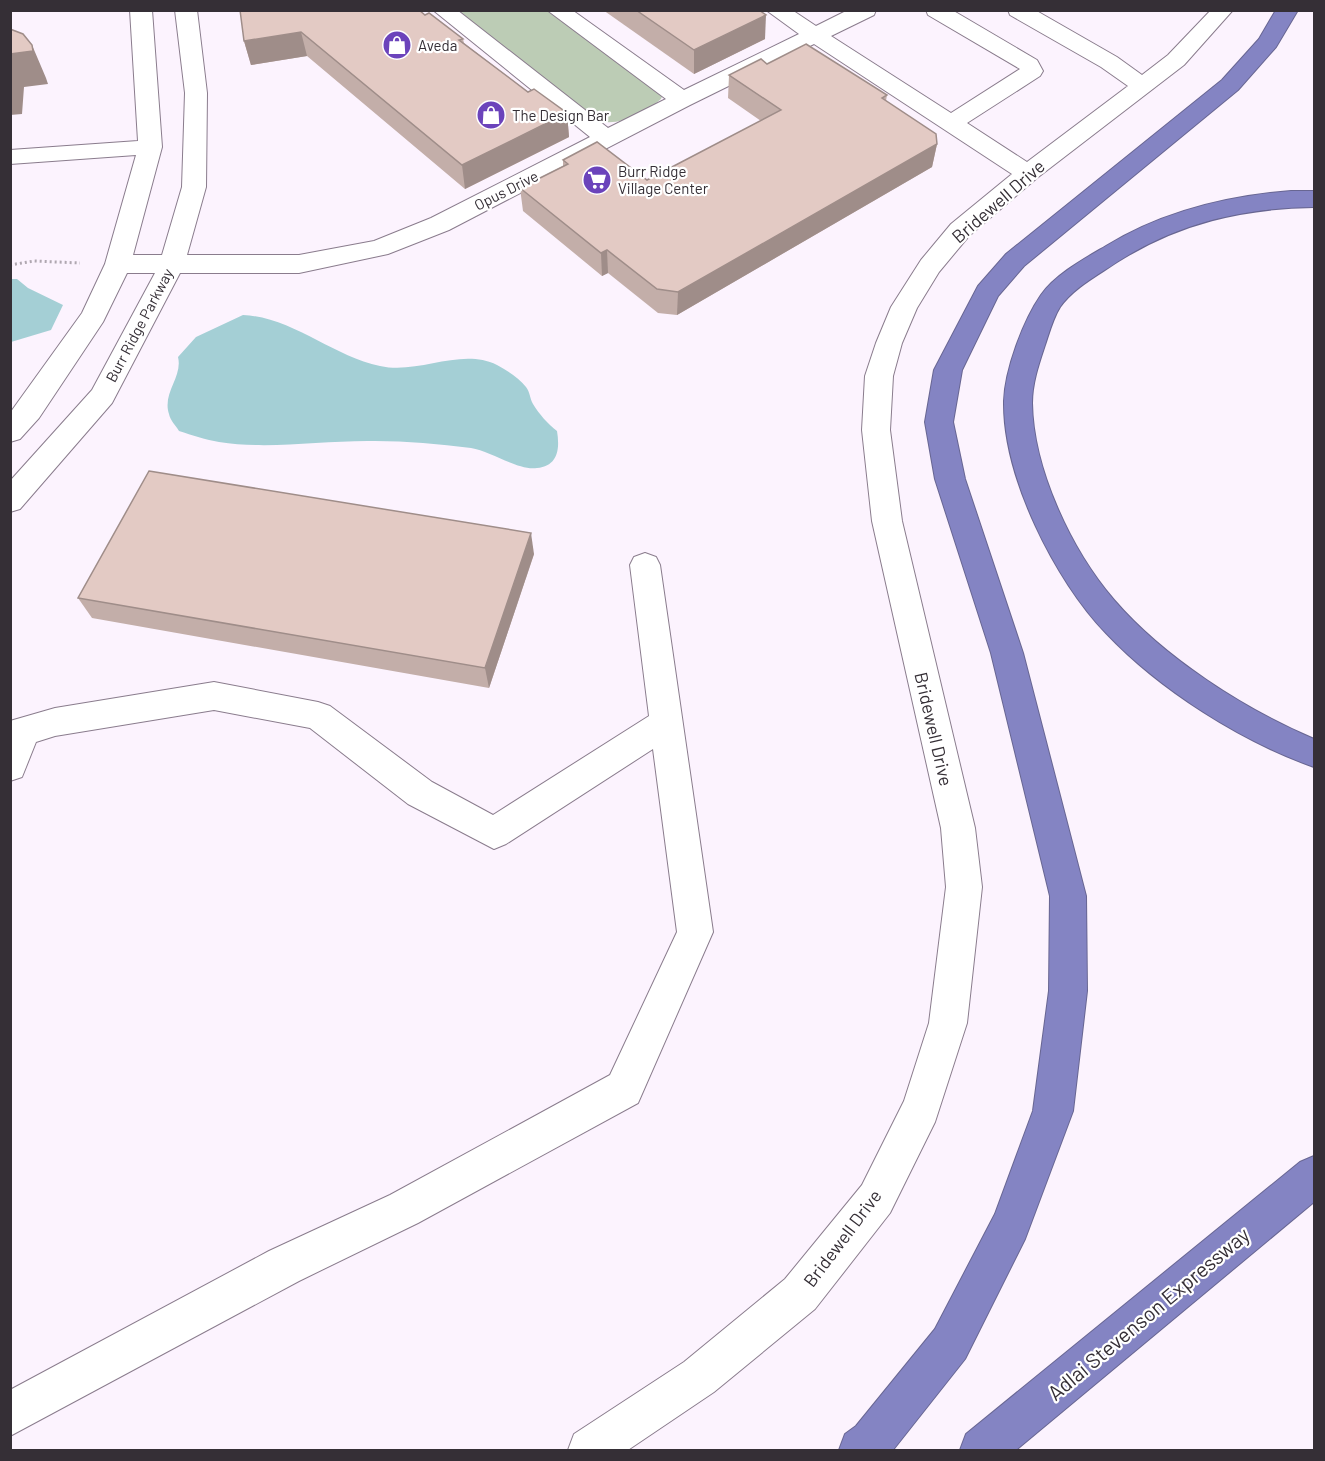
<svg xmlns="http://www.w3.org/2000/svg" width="1325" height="1461" font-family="Barlow,sans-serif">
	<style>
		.green { fill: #bcccb5 }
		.water { fill: #a4cfd5 }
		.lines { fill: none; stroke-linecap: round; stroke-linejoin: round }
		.minor-casing { stroke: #8a7c8d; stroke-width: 2 }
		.highway-casing { stroke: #686692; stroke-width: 2 }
		.path { stroke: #afa7b0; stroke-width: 3; stroke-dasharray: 2 3; stroke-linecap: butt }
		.minor { fill: #fff; fill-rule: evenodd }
		.highway { fill: #8484c3; fill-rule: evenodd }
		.wall { fill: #c3aea9 }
		.shaded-wall { fill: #9f8d89 }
		.building { fill: #e3cac4; stroke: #9f8d89; stroke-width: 1.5 }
		.labels { text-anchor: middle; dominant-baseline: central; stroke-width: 4.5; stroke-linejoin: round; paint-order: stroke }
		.far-poi-label { font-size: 15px; fill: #352f36; stroke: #fff; text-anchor: start }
		.far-street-label { font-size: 15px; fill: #352f36; stroke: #fff }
		.street-label { font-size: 18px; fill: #352f36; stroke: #fff }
		.near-street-label { font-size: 21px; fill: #352f36; stroke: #fff }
	</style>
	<rect width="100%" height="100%" fill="#fcf3fe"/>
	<path class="green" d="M450,11H548L663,94L661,99C646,113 617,128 596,120Z"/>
	<g class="water">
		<polygon points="11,279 17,279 28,288 63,305 51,330 11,342"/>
		<path d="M243,315C292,317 332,356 380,366C419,375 460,347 497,365C508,371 519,378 526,387C530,392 530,399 533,404C539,414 548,424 557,431C560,449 558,466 537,468C518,471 491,451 471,448C439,444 407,441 375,441C323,440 270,450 219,442C206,440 192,435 179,431C176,426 170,420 169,414C162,393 183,377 178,357L196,337Z"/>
	</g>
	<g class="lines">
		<g class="minor-casing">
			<g id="minor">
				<polygon points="130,10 152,10 162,147 133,255 162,255 182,187 185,93 175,10 197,10 207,93 206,187 187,255 299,255 374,241 431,218 590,137 433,10 457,10 608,128 666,99 547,10 572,10 684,90 799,34 766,10 792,10 816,26 848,10 876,10 874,15 831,36 951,113 1020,69 928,15 926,10 952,10 1037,60 1043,71 1040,76 967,123 1027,162 1128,86 1101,67 1010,15 1008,10 1035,10 1117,57 1142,75 1168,55 1211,10 1233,10 1184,65 1037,178 969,236 939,272 917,308 902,343 893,376 890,430 902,521 975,828 982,887 967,1023 935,1122 890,1213 815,1309 714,1392 628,1450 568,1450 574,1434 684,1362 785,1279 862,1185 904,1101 929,1023 946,887 941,828 872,521 862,430 865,376 876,343 891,307 921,260 951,224 1012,174 814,44 690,105 449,230 388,254 299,273 180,273 112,403 20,509 10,512 10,481 92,390 155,273 127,273 103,322 39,418 20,439 10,442 10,413 82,313 105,264 136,155 10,164 10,150 138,141"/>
				<polygon points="645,553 656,557 660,565 713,932 638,1103 418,1223 299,1281 10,1436 10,1390 269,1251 390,1195 610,1075 677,932 653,749 506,844 494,849 408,804 310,728 214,710 55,736 36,742 22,777 10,781 10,721 55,708 214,682 318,702 330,706 432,782 493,815 649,716 630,565 634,557"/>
			</g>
		</g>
		<g class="highway-casing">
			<g id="highway">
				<polygon points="1276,10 1298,10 1276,47 1238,90 1024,266 998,296 962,370 953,422 965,479 1023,653 1086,896 1087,991 1073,1111 1025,1239 965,1359 893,1450 839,1450 845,1434 856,1426 935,1329 995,1214 1033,1111 1049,991 1050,896 991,653 935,479 925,422 934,370 978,286 1006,254 1222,80 1259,39"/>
				<path d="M1291,191H1314V207C1243,208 1178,223 1117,262C1098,275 1073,288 1060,307C1053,318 1049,333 1045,345C1039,363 1032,383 1032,403C1033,469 1071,550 1114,600C1164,658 1244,709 1314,739V767C1241,741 1160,690 1106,633C1055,580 1003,477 1004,401C1005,370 1023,321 1041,295C1056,274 1084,259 1106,246C1162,212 1226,196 1291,191Z"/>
				<polygon points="1314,1156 1314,1202 1016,1450 960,1450 966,1434 1300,1162"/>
			</g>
		</g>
		<polyline class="path" points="10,265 34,261 80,263"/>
		<use href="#minor" class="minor"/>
		<use href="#highway" class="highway"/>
	</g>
	<g class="wall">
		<polygon points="603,10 759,10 765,39 694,74"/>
		<polygon points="425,15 463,39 464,43 528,92 567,113 569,137 465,189 307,56 251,65 244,41"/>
		<polygon points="767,64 887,95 886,101 937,144 932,167 677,315 658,313 608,273 602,276 523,211 520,188 563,166 563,160 647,180 761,121 728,98 729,75"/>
		<polygon points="534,554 489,688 92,618 78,598"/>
	</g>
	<g class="shaded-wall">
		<polygon points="766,15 765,39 694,74 694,50"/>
		<polygon points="301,32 307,56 251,65 244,41"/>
		<polygon points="32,45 46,78 48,84 24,87 22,114 10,115 10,54"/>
		<polygon points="567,113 569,137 465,189 462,165"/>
		<polygon points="937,144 932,167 677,315 678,292"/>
		<polygon points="607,250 608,273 602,276 601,253"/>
		<polygon points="531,533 534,554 489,688 485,668"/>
	</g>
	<g class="building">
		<polygon points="240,10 419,10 425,15 429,13 463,39 459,40 528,92 534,89 567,113 462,165 301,32 244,41"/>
		<polygon points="636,10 759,10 766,15 694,50"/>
		<polygon points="10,29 23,34 32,45 33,51 10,54"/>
		<polygon points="806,44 887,95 882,98 936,134 937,144 678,292 657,289 607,250 601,253 520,188 568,164 563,160 597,142 647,180 781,110 729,75 761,59 767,64"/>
		<polygon points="149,471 531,533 485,668 78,598"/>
	</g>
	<defs>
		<g id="shop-disc" transform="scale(1.5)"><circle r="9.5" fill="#6b43bb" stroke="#fff"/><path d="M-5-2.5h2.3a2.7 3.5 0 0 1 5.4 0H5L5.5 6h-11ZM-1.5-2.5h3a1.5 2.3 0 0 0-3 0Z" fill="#fff"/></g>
		<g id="supermarket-disc" transform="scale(1.5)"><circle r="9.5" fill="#6b43bb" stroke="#fff"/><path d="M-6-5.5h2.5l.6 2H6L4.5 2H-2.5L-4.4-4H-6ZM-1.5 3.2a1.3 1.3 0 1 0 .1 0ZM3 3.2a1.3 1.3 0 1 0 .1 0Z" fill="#fff"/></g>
	</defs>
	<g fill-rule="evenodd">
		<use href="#shop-disc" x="397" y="45"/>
		<use href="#shop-disc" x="491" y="115"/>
		<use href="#supermarket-disc" x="597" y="180"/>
	</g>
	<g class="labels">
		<g class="far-poi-label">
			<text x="418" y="45">Aveda</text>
			<text x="512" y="115">The Design Bar</text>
			<text x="618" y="171">Burr Ridge<tspan x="618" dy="17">Village Center</tspan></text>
		</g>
		<g class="far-street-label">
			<text transform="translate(506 190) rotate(-27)">Opus Drive</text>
			<text transform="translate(139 325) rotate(-62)">Burr Ridge Parkway</text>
		</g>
		<g class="street-label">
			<text transform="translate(998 201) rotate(-41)">Bridewell Drive</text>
			<text transform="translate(934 729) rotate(77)">Bridewell Drive</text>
			<text transform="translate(842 1238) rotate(-53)">Bridewell Drive</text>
		</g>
		<g class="near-street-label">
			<text transform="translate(1148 1313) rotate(-40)">Adlai Stevenson Expressway</text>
		</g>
	</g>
	<rect width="1325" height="1461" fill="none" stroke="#352f36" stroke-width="24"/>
</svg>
